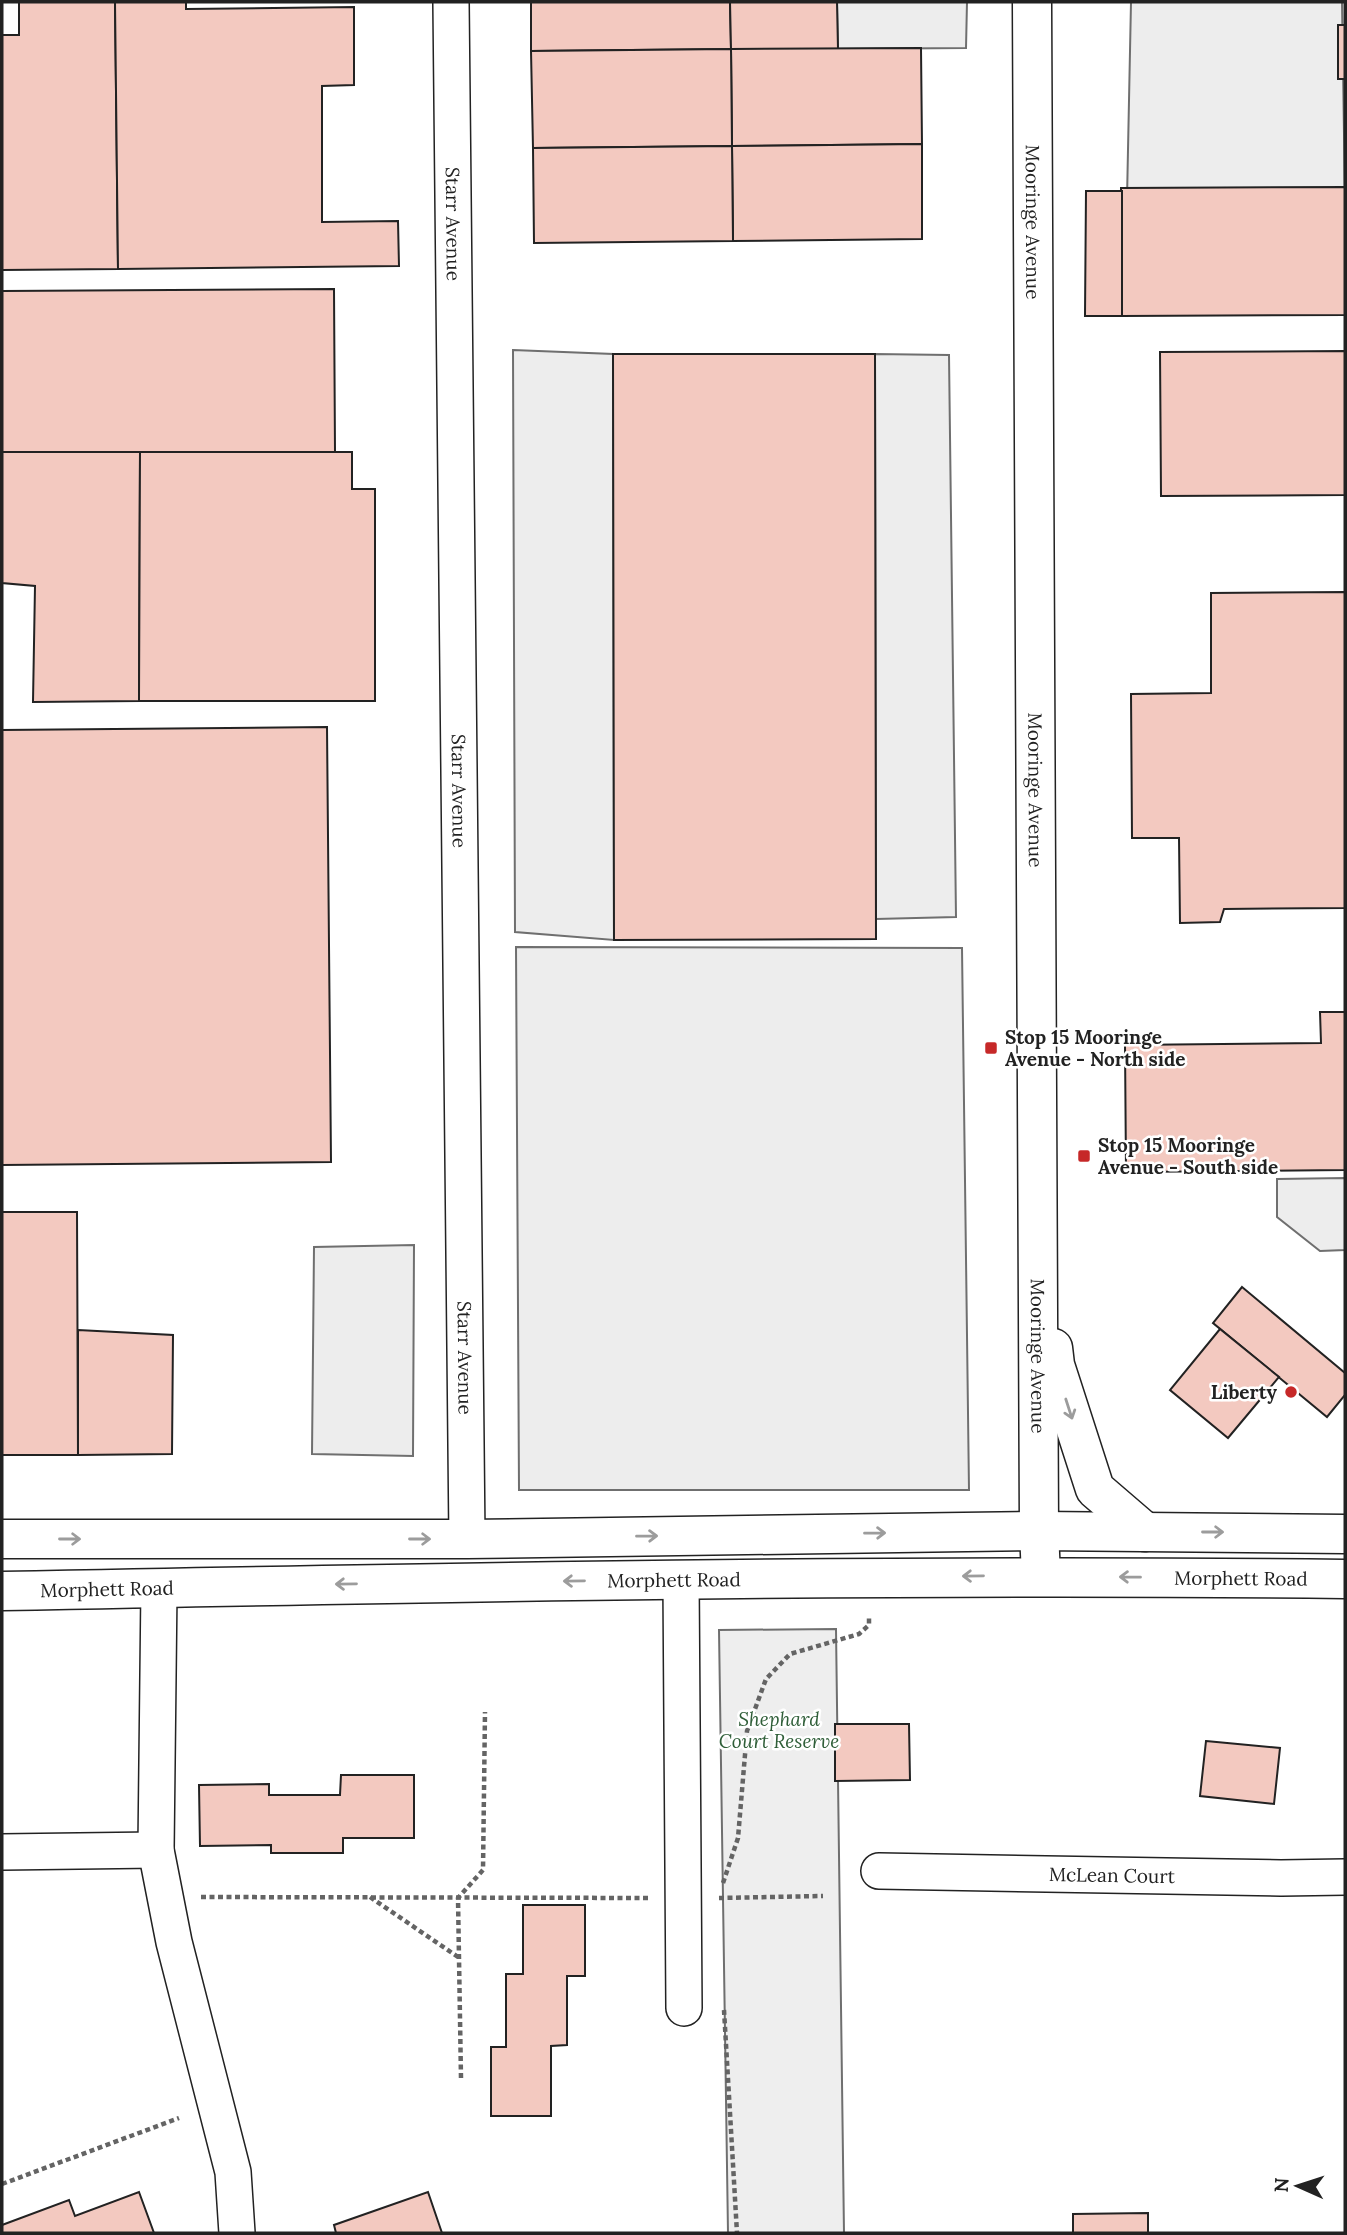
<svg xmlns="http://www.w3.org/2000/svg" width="1347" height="2235" font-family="Lora,serif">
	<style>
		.green { fill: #eee; stroke: #6f6f6f; stroke-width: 2 }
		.parking { fill: #ededed; stroke: #6f6f6f; stroke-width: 2 }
		.building { fill: #f3c9c0; stroke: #222; stroke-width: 2 }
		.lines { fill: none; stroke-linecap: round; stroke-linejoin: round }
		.minor-casing { stroke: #222; stroke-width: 38 }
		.tertiary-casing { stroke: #222; stroke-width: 41 }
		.path { stroke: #646464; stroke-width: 4.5; stroke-dasharray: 5 3.5; stroke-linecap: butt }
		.minor { stroke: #fff; stroke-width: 35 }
		.tertiary { stroke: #fff; stroke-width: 38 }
		.oneway { stroke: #9c9c9c }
		.poi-dot { fill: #c62828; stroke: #fff; stroke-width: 2.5 }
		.labels { text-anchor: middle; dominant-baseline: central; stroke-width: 5; stroke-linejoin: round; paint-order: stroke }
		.street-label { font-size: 19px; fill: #222; stroke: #fff }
		.poi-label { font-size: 19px; font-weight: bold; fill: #222; stroke: #fff; text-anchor: start }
		.park-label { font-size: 19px; font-style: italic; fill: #2f5e38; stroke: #fff }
	</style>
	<rect width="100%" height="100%" fill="#fff"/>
	<polygon class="green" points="836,1629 844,2233 728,2233 719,1630"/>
	<g class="parking">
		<polygon points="837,2 967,2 966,48 838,49"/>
		<polygon points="1131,2 1342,2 1345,200 1127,199"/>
		<polygon points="513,350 613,354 614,940 515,932"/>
		<polygon points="875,354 949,355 956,917 876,919"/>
		<polygon points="516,947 962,948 969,1490 519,1490"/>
		<polygon points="1345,1178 1345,1250 1320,1251 1277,1217 1277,1179"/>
		<polygon points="414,1245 413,1456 312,1454 314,1247"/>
	</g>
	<g class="building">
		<polygon points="19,2 115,2 118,269 2,270 2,35 19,35"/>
		<polygon points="115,2 186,2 186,9 354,7 354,85 322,86 322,222 398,221 399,266 118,269"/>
		<polygon points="531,2 730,2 731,49 531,51"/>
		<polygon points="730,2 837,2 838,49 731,49"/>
		<rect x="1338" y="25" width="7" height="54"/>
		<polygon points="921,48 922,144 732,146 731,49"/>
		<polygon points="731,49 732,146 533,148 531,51"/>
		<polygon points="922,144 922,239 733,241 732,146"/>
		<polygon points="732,146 733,241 534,243 533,148"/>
		<polygon points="1345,187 1345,315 1122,316 1121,188"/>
		<polygon points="1086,191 1122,191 1122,316 1085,316"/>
		<polygon points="334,289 335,452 2,452 2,291"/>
		<polygon points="1345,351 1345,495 1161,496 1160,352"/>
		<polygon points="613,354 875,354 876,939 614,940"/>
		<polygon points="2,452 140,452 139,701 33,702 35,586 2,583"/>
		<polygon points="140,452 352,452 352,489 375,489 375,701 139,701"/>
		<polygon points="1345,592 1345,908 1224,909 1220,922 1180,923 1179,838 1132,838 1131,694 1211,693 1211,593"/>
		<polygon points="327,727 331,1162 2,1165 2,730"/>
		<polygon points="1320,1012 1345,1012 1345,1170 1126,1172 1125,1045 1321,1043"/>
		<polygon points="2,1212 77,1212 78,1455 2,1455"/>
		<polygon points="1242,1287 1345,1373 1345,1395 1327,1417 1213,1323"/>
		<polygon points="1220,1329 1279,1377 1228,1438 1170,1390"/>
		<polygon points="78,1330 173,1335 172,1454 78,1455"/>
		<polygon points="835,1724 909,1724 910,1780 835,1781"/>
		<polygon points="1206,1741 1280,1748 1274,1804 1200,1796"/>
		<polygon points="341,1775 414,1775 414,1838 343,1838 343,1853 271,1853 271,1845 200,1846 199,1785 269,1784 269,1795 340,1795"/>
		<polygon points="523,1905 585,1905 585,1976 567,1976 567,2045 551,2046 551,2116 491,2116 491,2047 506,2047 506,1974 523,1974"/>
		<polygon points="139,2192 154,2233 2,2233 2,2225 69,2200 75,2216"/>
		<polygon points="428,2192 442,2233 336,2233 334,2225"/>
		<polygon points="1148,2213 1148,2233 1073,2233 1073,2214"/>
	</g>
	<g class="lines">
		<g class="minor-casing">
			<g id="minor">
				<path id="s1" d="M451,2L467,1539"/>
				<polyline points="681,1579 684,2008"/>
				<polyline points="159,1588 156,1850 174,1942 233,2172 237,2233"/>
				<polyline points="2,1852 156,1850"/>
				<path id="s2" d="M879,1871L1281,1878L1345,1877"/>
			</g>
		</g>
		<g class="tertiary-casing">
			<g id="tertiary">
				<path id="s3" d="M1032,2L1039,1531L1041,1576"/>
				<polyline points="1053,1348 1055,1365 1095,1489 1145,1532"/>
				<polyline points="2,1539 467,1539 1039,1531 1345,1534"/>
				<path id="s4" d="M2,1591C450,1582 897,1574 1345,1579"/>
			</g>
		</g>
		<g class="path">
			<polyline points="723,1883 738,1838 747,1731 766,1679 790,1654 859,1634 869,1625 869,1617"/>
			<polyline points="201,1897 648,1898"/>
			<polyline points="370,1897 458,1957"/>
			<polyline points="719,1898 823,1896"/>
			<polyline points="724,2010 737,2233"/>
			<polyline points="461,2078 458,1898 483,1870 485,1712"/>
			<polyline points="2,2184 179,2118"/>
		</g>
		<use href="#minor" class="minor"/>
		<use href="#tertiary" class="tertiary"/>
	</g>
	<defs><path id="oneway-shaft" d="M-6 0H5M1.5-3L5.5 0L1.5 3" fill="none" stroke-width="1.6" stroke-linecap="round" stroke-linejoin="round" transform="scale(1.75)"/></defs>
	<g class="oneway">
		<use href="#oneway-shaft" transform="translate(1069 1409) rotate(72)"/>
		<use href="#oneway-shaft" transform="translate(1213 1532)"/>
		<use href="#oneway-shaft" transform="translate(875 1533) rotate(-1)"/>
		<use href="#oneway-shaft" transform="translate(647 1536) rotate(-1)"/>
		<use href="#oneway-shaft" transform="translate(70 1539)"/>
		<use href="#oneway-shaft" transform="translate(420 1539)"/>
		<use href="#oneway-shaft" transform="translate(973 1576) rotate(179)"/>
		<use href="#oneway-shaft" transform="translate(1130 1577) rotate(-179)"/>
		<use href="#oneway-shaft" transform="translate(574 1581) rotate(179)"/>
		<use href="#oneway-shaft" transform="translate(346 1584) rotate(179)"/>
	</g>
	<g class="poi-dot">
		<rect x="984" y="1041" width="14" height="14" rx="3.5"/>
		<rect x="1077" y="1149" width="14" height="14" rx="3.5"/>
		<circle cx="1291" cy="1392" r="7"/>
	</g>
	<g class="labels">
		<g class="street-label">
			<text stroke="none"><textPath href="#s3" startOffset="220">Mooringe Avenue</textPath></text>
			<text stroke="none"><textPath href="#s1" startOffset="222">Starr Avenue</textPath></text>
			<text stroke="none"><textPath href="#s3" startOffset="788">Mooringe Avenue</textPath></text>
			<text stroke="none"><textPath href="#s1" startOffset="789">Starr Avenue</textPath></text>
			<text stroke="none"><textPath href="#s3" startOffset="1354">Mooringe Avenue</textPath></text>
			<text stroke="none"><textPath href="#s1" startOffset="1356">Starr Avenue</textPath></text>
			<text stroke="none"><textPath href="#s4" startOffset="1239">Morphett Road</textPath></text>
			<text stroke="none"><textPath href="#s4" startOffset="672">Morphett Road</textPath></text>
			<text stroke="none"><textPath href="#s4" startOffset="105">Morphett Road</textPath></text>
			<text stroke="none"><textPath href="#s2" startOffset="233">McLean Court</textPath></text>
		</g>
		<g class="poi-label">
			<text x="1005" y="1037">Stop 15 Mooringe<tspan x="1005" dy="22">Avenue - North side</tspan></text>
			<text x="1098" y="1145">Stop 15 Mooringe<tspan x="1098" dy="22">Avenue - South side</tspan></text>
			<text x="1277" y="1392" text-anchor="end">Liberty</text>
		</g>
		<g class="park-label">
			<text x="779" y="1719">Shephard<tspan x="779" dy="22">Court Reserve</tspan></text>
		</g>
	</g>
	<rect width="1347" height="2235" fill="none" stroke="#222222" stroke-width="7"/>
	<g transform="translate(1298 2186) rotate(273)" stroke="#ffffff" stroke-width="5" paint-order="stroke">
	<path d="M0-5L12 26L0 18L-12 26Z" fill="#222222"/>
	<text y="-10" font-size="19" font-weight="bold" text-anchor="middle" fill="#222222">N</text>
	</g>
</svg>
